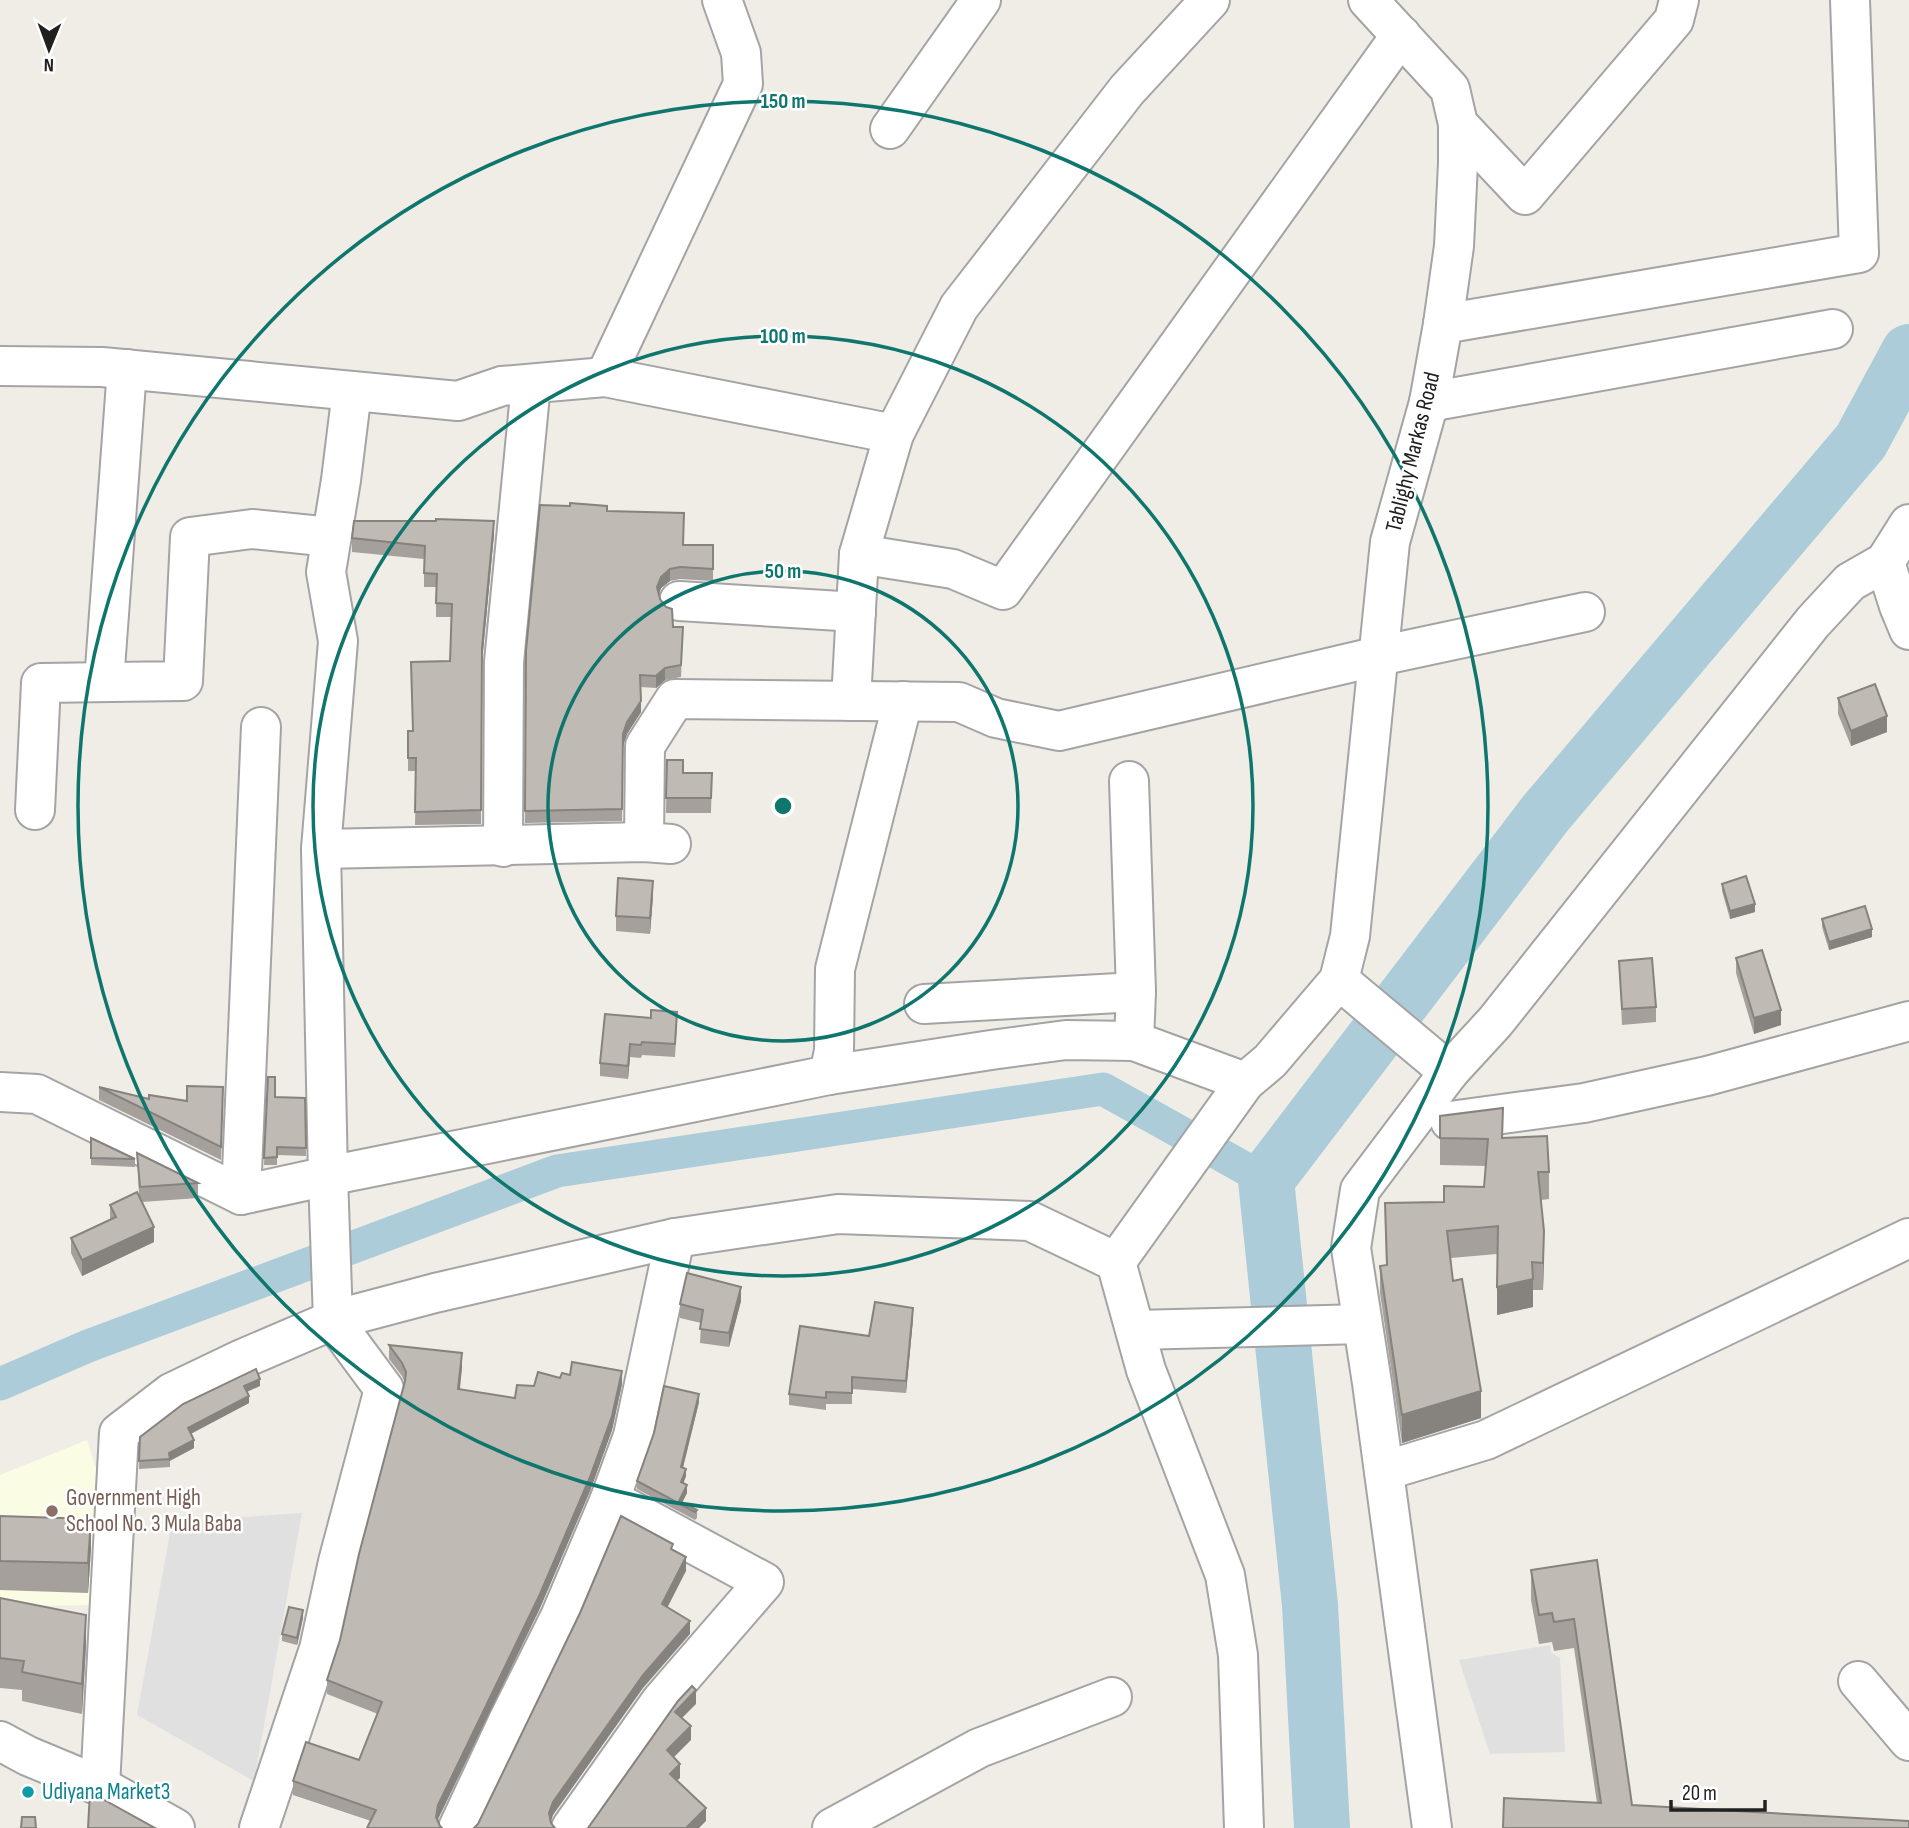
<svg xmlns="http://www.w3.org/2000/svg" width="1909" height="1828" font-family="'Sofia Sans Condensed',sans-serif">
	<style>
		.education { fill: #fbfce4 }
		.parking { fill: #e0e0e0 }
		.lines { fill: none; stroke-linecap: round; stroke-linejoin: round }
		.canal { stroke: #acccd9; stroke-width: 33 }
		.river { stroke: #acccd9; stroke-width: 56 }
		.minor-casing { stroke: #a4a4a4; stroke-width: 42 }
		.minor { stroke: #fff; stroke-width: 38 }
		.wall { fill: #a5a09b }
		.shaded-wall { fill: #86827e }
		.building { fill: #c0bab4; stroke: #86827e; stroke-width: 2 }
		.ring { fill: none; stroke: #0f766e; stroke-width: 3.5 }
		.education-dot { fill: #8d6e63; stroke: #fff; stroke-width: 2.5 }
		.culture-dot { fill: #0f9aa8; stroke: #fff; stroke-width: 2.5 }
		.labels { text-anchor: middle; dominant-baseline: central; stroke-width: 5; stroke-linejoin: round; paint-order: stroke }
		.street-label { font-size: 23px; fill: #202020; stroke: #fff }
		.education-label { font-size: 23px; fill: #785e54; stroke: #fff; text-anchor: start }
		.culture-label { font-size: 23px; fill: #0d838f; stroke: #fff; text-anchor: start }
		.centre { fill: #0f766e; stroke: #fff; stroke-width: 3.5 }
		.ring-label { font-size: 21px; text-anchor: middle; font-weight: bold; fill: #0f766e; stroke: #fff; stroke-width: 5; stroke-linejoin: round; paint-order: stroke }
	</style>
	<rect width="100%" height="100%" fill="#f0ede7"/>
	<polygon class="education" points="87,1440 103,1491 100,1605 0,1606 0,1475"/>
	<g class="parking">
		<polygon points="302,1513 284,1614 254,1781 137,1715 172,1522"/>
		<polygon points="1550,1645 1551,1652 1560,1658 1565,1752 1490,1754 1459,1660"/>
	</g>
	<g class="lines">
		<polyline class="canal" points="0,1384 88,1346 557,1171 1103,1089 1266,1180"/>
		<polyline class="river" points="1322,1828 1310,1605 1266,1180 1545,814 1861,441 1909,352"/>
		<g class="minor-casing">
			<g id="minor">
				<polyline points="1458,124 1525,195 1674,20 1679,0"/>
				<polyline points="890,129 981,0"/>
				<polyline points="1443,324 1859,253 1850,0"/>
				<polyline points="0,366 102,367 458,401 502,386 605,377 894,434"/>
				<polyline points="605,377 743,84 741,53 722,0"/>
				<polyline points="1429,402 1833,329"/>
				<polyline points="859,554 953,569 1003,590 1401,35"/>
				<polyline points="1885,562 1909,524"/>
				<polyline points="679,601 856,612"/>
				<polyline points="104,682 127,369"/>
				<polyline points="851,701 859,554 894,434 959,307 1127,90 1210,0"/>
				<polyline points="1129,781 1136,992 1134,1041"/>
				<polyline points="35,810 41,683 183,681 190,537 252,529 331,537"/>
				<polyline points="644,842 645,746 675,699 959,702 996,718 1059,731 1379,656 1585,612"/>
				<polyline points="503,847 504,662 531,384"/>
				<polyline points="321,849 644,842 671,844"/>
				<polyline points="1339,980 1449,1072"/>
				<polyline points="924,1004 1136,992"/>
				<polyline points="829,1075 834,1051 835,969 903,701"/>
				<polyline points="0,1092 37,1094 241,1195 328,1176 829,1075 991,1050 1066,1040 1134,1041 1245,1082 1270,1061 1339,980 1350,936 1390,542 1429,402 1443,324 1454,246 1458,163 1458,124 1450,89 1368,0"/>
				<polyline points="1450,1121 1584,1103 1707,1076 1909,1021"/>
				<polyline points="241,1195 261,727"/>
				<polyline points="1116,1262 1245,1082"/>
				<polyline points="1136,1330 1362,1324"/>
				<polyline points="1384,1471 1486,1440 1909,1238"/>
				<polyline points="1858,1681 1909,1741"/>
				<polyline points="0,1741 28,1756 100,1786 175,1828"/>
				<polyline points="100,1786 119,1433 171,1393 242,1359 333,1320 435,1293 675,1238 838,1214 1030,1221 1116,1262 1146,1370 1225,1575 1238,1655 1244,1828"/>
				<polyline points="259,1828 319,1649 338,1562 384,1389 333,1320 328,1176 321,849 338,641 326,572 341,480 352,391"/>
				<polyline points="458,1828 508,1721 560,1617 610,1499 633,1436 675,1238"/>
				<polyline points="571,1828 661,1701 764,1582 610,1499"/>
				<polyline points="832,1828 979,1748 1112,1697"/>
				<polyline points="1432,1828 1372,1383 1351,1248 1360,1190 1449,1072 1495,1022 1813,622 1850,582 1885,562 1899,606 1909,630"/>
			</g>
		</g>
		<use href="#minor" class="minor"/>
	</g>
	<g class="wall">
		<polygon points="607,511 684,545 713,545 713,581 680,579 670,581 661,588 659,595 660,599 673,627 683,627 681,677 665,680 656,688 640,687 641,712 627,734 623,746 622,821 525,823 526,651"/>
		<polygon points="494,534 482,662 481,824 415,825 416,771 408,771 408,731 413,731 450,661 451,617 436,617 436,587 424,587 424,559 352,552 352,538"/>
		<polygon points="1838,698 1887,732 1851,746 1838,714"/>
		<polygon points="667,760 683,773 712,773 711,813 666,813"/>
		<polygon points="1722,884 1755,912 1730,919 1722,891"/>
		<polygon points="653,896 650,934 616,931 616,916"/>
		<polygon points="1822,919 1872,937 1829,950 1822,927"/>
		<polygon points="1736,958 1781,1025 1754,1034 1736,973"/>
		<polygon points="1619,961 1656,1007 1656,1022 1622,1025"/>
		<polygon points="605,1014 677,1024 675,1057 642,1055 641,1058 630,1057 628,1079 600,1076 600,1063"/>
		<polygon points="268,1077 275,1097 305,1098 306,1156 277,1155 277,1165 264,1165"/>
		<polygon points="99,1087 149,1099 187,1101 223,1100 221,1160 99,1100"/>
		<polygon points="1440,1138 1503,1138 1549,1172 1549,1199 1541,1200 1544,1259 1543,1290 1533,1290 1533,1307 1497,1315 1497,1254 1451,1258 1453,1281 1481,1418 1402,1443 1380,1293 1380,1266 1386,1265 1385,1203 1444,1202 1484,1187 1486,1166 1440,1165"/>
		<polygon points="137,1153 198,1183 198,1198 142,1202 154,1242 82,1276 71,1253 71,1238 110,1220 110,1205 139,1196"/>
		<polygon points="91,1158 135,1159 135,1167 91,1165"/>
		<polygon points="741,1301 729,1347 700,1343 701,1323 680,1318 680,1304"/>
		<polygon points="913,1319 906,1393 852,1389 852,1404 826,1404 826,1410 789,1405 789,1394 869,1336"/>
		<polygon points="389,1345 462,1367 460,1390 515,1398 534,1386 560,1378 622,1384 612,1430 590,1491 540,1608 438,1819 440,1826 371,1821 293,1795 293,1781 359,1760 378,1714 327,1694 327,1680 340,1640 405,1383 402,1376 389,1359"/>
		<polygon points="260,1386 247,1392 249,1403 191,1434 194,1448 170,1461 170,1467 139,1469 140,1437"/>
		<polygon points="699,1402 683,1468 686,1476 683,1483 687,1493 682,1502 697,1510 697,1518 695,1520 637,1489 637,1481"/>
		<polygon points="0,1516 91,1549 88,1593 0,1590"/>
		<polygon points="1597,1560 1632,1805 1597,1803 1574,1648 1554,1651 1552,1642 1539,1644 1531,1600 1531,1570"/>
		<polygon points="0,1598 86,1645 82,1714 22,1701 22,1690 0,1688"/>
		<polygon points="303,1618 297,1645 282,1641 282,1634"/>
	</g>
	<g class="shaded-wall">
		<polygon points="494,521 494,534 482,662 481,824 482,648"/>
		<polygon points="670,569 670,581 661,588 657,599 657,587 661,577"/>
		<polygon points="665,668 665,680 656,688 656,676"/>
		<polygon points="641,701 641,712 627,734 623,746 622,821 623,734 627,722"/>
		<polygon points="1887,716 1887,732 1851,746 1851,731"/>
		<polygon points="653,881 653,896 650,934 650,918"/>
		<polygon points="1755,904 1755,912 1730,919 1730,911"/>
		<polygon points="1872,929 1872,937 1829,950 1829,942"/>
		<polygon points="1781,1010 1781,1025 1754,1034 1754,1018"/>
		<polygon points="630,1044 630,1057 628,1079 628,1066"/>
		<polygon points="154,1227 154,1242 82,1276 82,1260"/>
		<polygon points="1544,1231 1544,1259 1543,1290 1543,1263"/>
		<polygon points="1533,1279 1533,1307 1497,1315 1497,1287"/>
		<polygon points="741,1287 741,1301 729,1347 729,1333"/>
		<polygon points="913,1308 913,1319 906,1393 906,1381"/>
		<polygon points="462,1353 462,1367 458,1403 458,1389"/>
		<polygon points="622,1371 622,1384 612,1430 590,1491 540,1608 438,1819 437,1828 436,1817 438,1805"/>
		<polygon points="260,1379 260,1386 244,1393 244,1386"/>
		<polygon points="1481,1391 1481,1418 1402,1443 1402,1415"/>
		<polygon points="699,1394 699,1402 681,1475 681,1467"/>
		<polygon points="249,1396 249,1403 188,1435 188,1428"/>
		<polygon points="194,1440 194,1448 169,1461 169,1453"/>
		<polygon points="686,1469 686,1476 681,1490 681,1482"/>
		<polygon points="687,1485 687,1493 681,1505 679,1501"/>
		<polygon points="91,1519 91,1549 88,1593 88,1563"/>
		<polygon points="686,1557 686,1571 662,1618 662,1604"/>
		<polygon points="303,1610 303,1618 297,1645 297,1638"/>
		<polygon points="86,1615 86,1645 82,1714 82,1684"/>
		<polygon points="690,1621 690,1634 643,1688 553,1815 549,1827 549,1813 553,1802 643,1675"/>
		<polygon points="696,1690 696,1704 675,1725 675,1712"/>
		<polygon points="691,1726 691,1740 667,1764 667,1750"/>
		<polygon points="680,1764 680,1778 670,1787 670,1774"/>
		<polygon points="706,1808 706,1821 699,1828 686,1828"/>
	</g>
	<g class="building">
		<polygon points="570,503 607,506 607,511 684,513 683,545 713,545 713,569 680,567 670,569 661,577 657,587 660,599 666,607 672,609 673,627 683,627 681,665 665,668 656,676 640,675 641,701 627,722 623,734 622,809 525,811 526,651 540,505 570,506"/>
		<polygon points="436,519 494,521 482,648 481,810 415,812 416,758 408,758 408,731 413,731 411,662 450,661 452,604 436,603 437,574 424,573 425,546 352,538 354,521 436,521"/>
		<polygon points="1875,684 1887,716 1851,731 1838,698"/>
		<polygon points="667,760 683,760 683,773 712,773 711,798 666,798"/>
		<polygon points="1746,876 1755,904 1730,911 1722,884"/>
		<polygon points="618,878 653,881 650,918 616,916"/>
		<polygon points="1865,906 1872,929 1829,942 1822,919"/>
		<polygon points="1762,950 1781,1010 1754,1018 1736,958"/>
		<polygon points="1652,958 1656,1007 1622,1009 1619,961"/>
		<polygon points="651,1010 677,1012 675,1044 642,1042 641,1045 630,1044 628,1066 600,1063 605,1014 651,1018"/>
		<polygon points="268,1077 275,1077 275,1097 305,1098 306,1148 277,1147 277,1157 264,1158"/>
		<polygon points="187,1086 223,1087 221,1147 99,1087 149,1099 149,1095 187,1101"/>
		<polygon points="1503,1108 1502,1138 1547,1136 1549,1172 1538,1172 1544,1231 1543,1263 1532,1262 1533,1279 1497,1287 1498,1226 1447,1231 1453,1281 1462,1279 1481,1391 1402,1415 1380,1266 1387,1265 1385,1203 1444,1202 1444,1186 1484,1187 1488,1139 1440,1138 1440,1116"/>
		<polygon points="91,1138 135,1159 91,1158"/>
		<polygon points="137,1153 198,1183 140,1187"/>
		<polygon points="137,1192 154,1227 82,1260 71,1238 116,1217 110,1205"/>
		<polygon points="687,1273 741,1287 729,1333 700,1329 703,1310 680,1304"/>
		<polygon points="875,1302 913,1308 906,1381 852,1377 852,1393 826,1392 826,1398 789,1394 800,1326 869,1336"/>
		<polygon points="389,1345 462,1353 458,1389 515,1398 517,1385 534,1386 538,1372 560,1378 562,1373 570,1375 572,1362 622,1371 612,1416 590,1477 540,1594 438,1805 436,1817 440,1826 442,1828 367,1828 376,1810 293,1781 306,1742 359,1760 382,1702 327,1680 340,1640 359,1554 405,1381 406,1372 402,1363"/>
		<polygon points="256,1369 260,1379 244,1386 249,1396 188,1428 194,1440 169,1453 170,1459 139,1461 140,1437 183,1404"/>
		<polygon points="664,1386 699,1394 681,1467 686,1469 681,1482 687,1485 679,1501 697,1510 695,1512 637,1481 654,1433"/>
		<polygon points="0,1516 91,1519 88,1563 0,1561"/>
		<polygon points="621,1516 673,1544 671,1549 686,1557 662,1604 690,1621 643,1675 553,1802 549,1813 551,1823 555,1828 474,1828 478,1824 580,1613"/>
		<polygon points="1597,1560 1632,1805 1909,1821 1909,1828 1503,1828 1504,1798 1601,1803 1574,1619 1554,1622 1552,1613 1539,1615 1531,1570"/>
		<polygon points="0,1598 86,1615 82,1684 22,1672 24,1661 0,1658"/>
		<polygon points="289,1607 303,1610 297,1638 282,1634"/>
		<polygon points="692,1686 696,1690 675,1712 691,1726 667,1750 680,1764 670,1774 706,1808 686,1828 588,1828 678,1701"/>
		<polygon points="90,1792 155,1828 88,1828"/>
		<polygon points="22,1817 35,1817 36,1828 21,1828"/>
	</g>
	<g class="ring">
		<circle cx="783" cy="806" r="235"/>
		<circle cx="783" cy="806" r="470"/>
		<circle cx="783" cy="806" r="705"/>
	</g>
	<circle class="education-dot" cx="52" cy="1511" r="7"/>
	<circle class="culture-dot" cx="28" cy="1792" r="7"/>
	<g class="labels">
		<g class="street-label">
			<text transform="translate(1413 452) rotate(-76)">Tablighy Markas Road</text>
		</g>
		<g class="education-label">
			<text x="66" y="1498">Government High<tspan x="66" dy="26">School No. 3 Mula Baba</tspan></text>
		</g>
		<g class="culture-label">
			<text x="42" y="1792">Udiyana Market3</text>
		</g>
	</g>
	<circle cx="783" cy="806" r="10" class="centre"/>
	<g class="ring-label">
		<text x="783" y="108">150 m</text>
		<text x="783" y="343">100 m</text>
		<text x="783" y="578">50 m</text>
	</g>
	<g transform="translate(49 49) rotate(181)" stroke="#ffffff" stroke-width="5" paint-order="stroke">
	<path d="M0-5L12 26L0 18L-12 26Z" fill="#202020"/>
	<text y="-10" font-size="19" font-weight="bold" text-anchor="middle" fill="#202020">N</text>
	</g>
	<path d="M1671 1800v10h94v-10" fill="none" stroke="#202020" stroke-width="3.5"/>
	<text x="1682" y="1800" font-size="21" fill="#202020" stroke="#ffffff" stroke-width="5" paint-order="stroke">20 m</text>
</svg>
